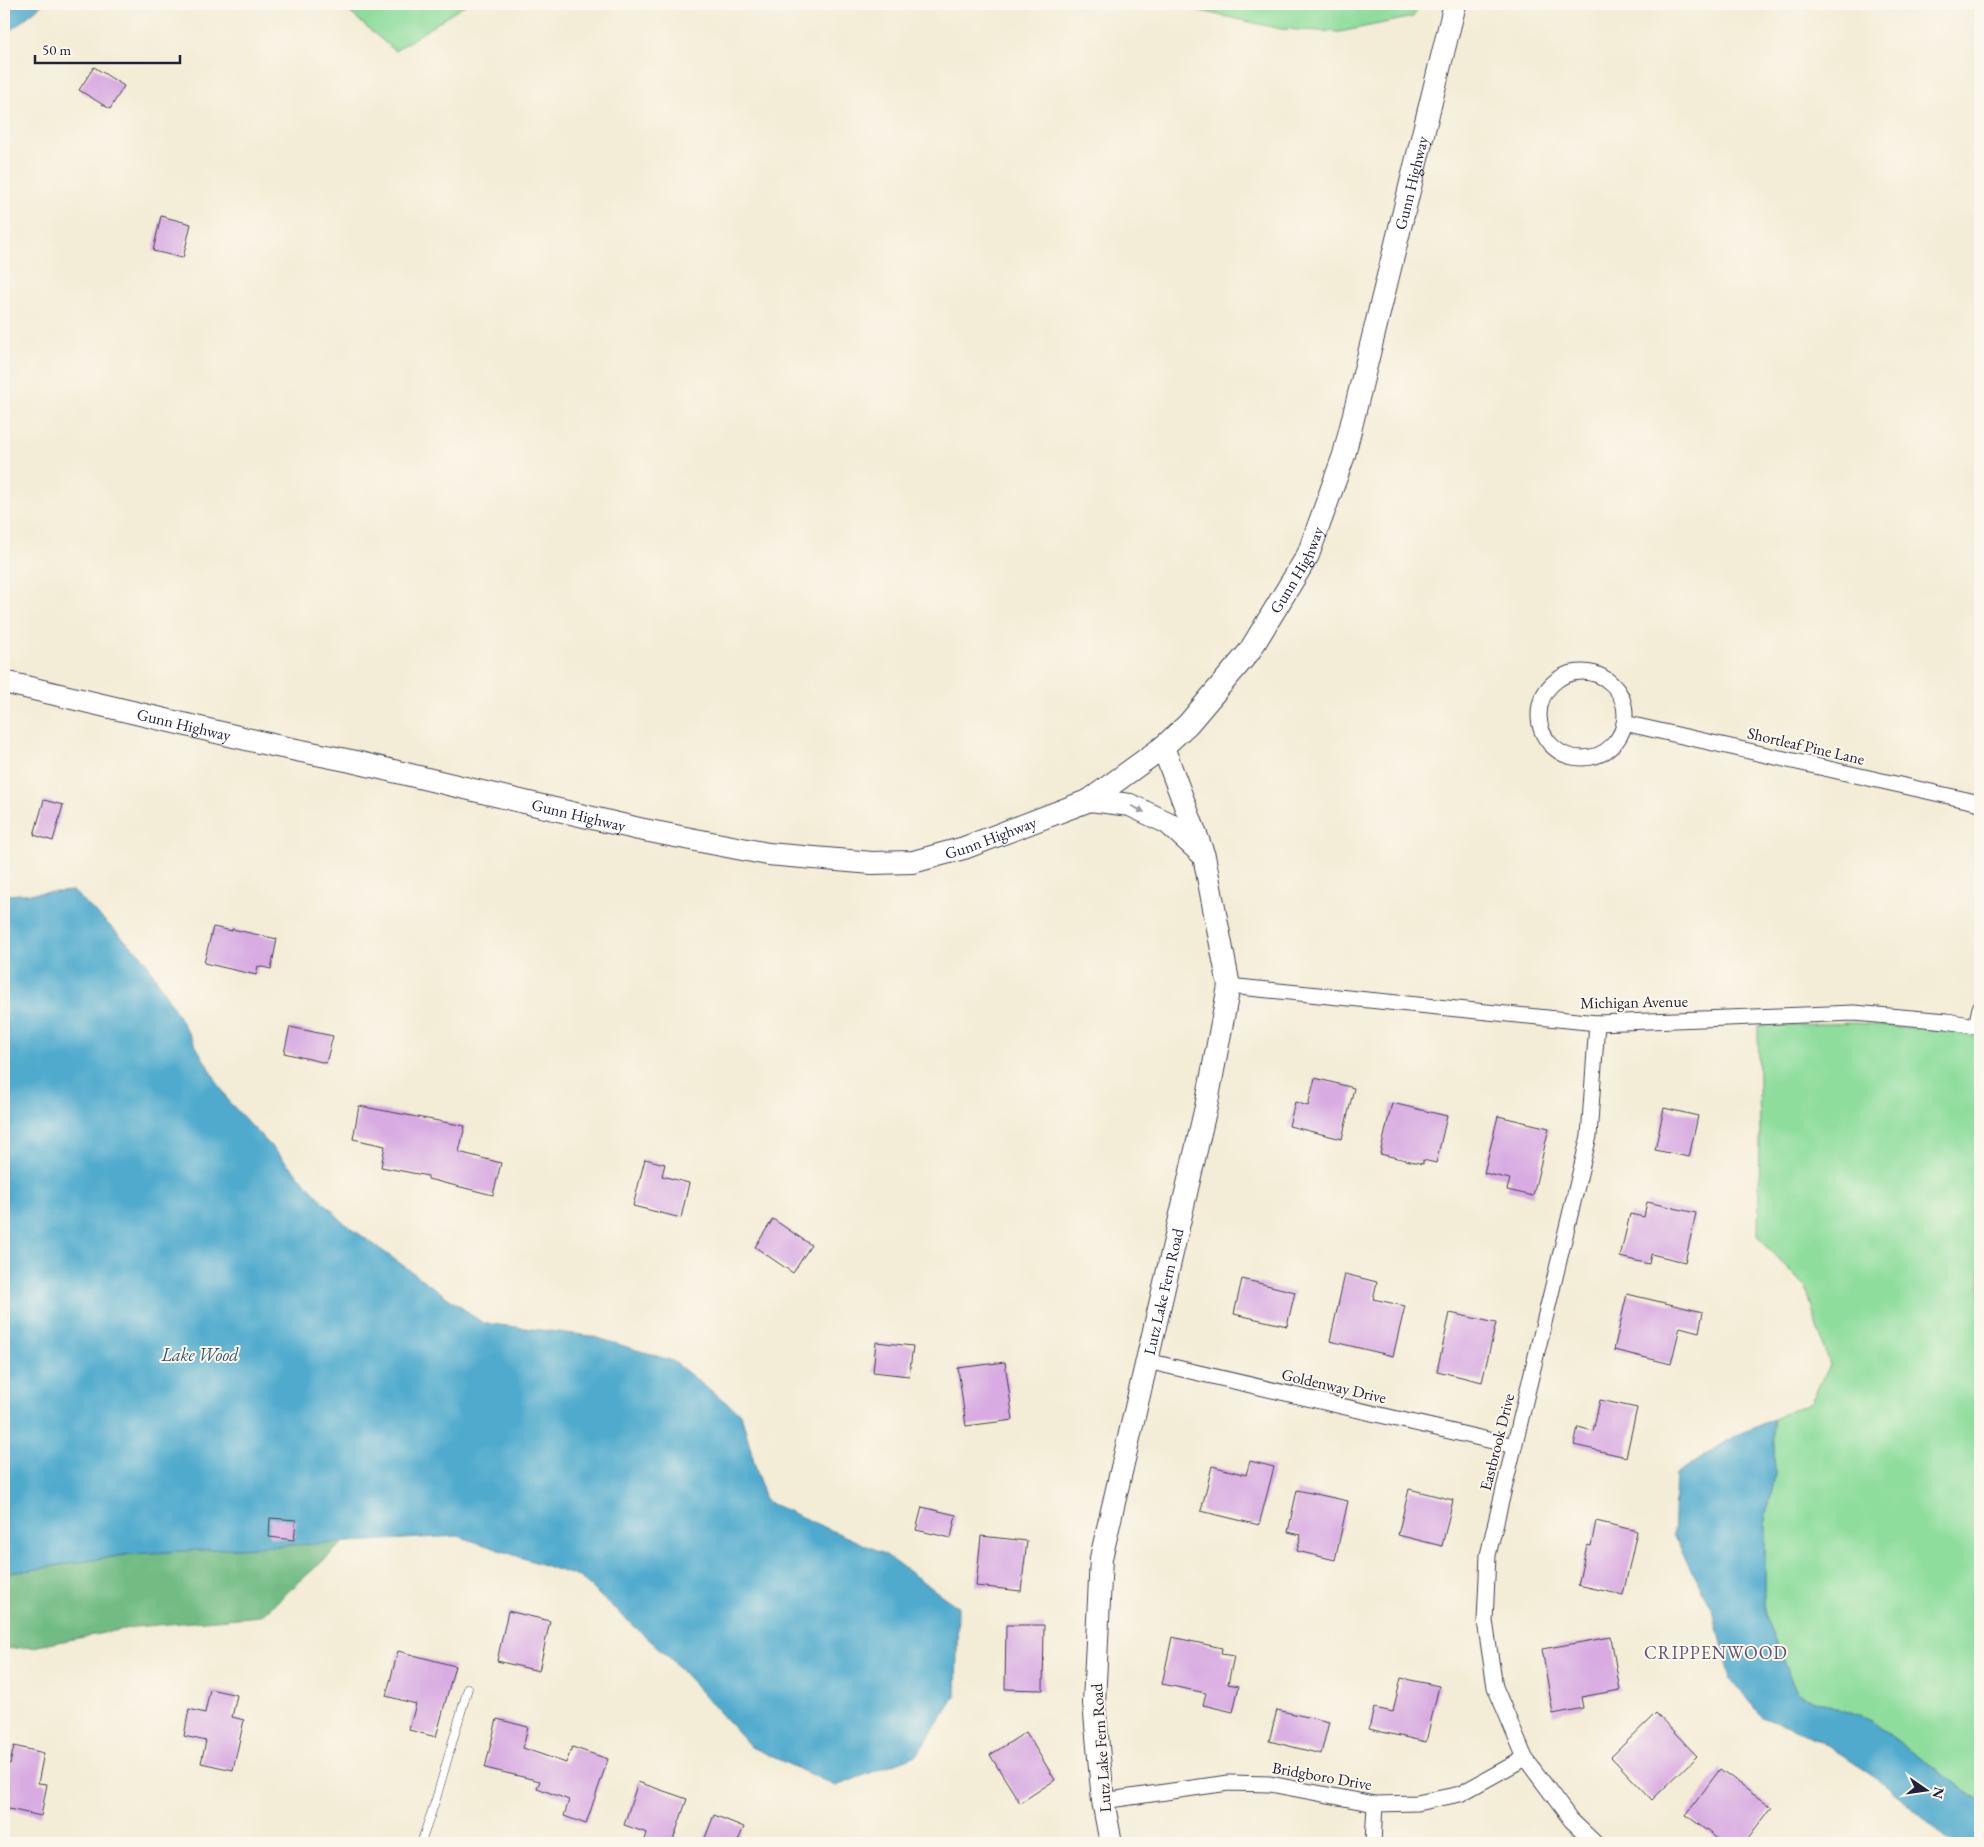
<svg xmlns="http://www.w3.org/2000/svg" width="1984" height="1847" font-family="'EB Garamond',serif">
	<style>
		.green { fill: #8edd9c; stroke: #58806c }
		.forest { fill: #72bc84; stroke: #4a6f60 }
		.water { fill: #4faacd; stroke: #386684 }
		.building { fill: #d8abe2 }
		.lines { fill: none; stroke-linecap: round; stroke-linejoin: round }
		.lane-casing { stroke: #414052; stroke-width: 9 }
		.street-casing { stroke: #414052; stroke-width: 17 }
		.secondary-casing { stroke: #414052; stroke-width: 24 }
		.lane { stroke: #fff; stroke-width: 8 }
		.street { stroke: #fff; stroke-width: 15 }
		.secondary { stroke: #fff; stroke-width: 22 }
		.oneway { fill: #9c9ca7 }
		.labels { text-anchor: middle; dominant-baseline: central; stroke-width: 4; stroke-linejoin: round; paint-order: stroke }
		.street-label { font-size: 16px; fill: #22223b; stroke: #fbf7ec }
		.water-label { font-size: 18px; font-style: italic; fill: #345875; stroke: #fbf7ec }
		.neighbourhood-label { font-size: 18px; letter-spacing: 1px; fill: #625275; stroke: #fbf7ec }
	</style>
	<rect width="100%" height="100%" fill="#fbf7ec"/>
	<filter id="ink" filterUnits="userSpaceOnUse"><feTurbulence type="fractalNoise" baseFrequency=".02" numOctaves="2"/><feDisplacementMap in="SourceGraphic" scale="10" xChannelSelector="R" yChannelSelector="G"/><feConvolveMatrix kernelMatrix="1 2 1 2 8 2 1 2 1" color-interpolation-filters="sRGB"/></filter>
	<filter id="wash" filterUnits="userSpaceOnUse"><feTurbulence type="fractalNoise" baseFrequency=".0096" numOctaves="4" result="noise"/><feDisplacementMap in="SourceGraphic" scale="20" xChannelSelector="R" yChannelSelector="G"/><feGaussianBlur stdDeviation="1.12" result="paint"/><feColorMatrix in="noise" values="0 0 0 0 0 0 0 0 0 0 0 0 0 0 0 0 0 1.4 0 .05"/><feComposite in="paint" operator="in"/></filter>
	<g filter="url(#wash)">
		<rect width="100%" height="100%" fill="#f3ecd6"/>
		<g class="green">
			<polygon points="340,4 466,4 395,51"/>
			<polygon points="1170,4 1420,4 1413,17 1340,32 1281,29"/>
			<polygon points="1855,1023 1946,1031 1980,1038 1980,1801 1964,1791 1870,1720 1797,1694 1765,1616 1765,1524 1775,1475 1773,1419 1811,1402 1829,1365 1806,1288 1758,1237 1760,1136 1758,1026"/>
		</g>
		<polygon class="forest" points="345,1541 261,1616 134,1627 33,1647 4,1649 4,1574 131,1554"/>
		<g class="water">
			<polygon points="4,4 43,4 4,36"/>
			<polygon points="73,891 144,958 229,1102 344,1223 483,1323 591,1336 673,1361 741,1414 765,1501 883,1553 958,1607 956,1695 917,1755 836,1786 751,1747 672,1660 579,1577 458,1536 131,1554 4,1574 4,895"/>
			<polygon points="1773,1419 1775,1475 1765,1524 1765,1616 1797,1694 1870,1720 1964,1791 1980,1801 1980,1843 1954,1843 1944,1838 1886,1785 1817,1739 1762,1717 1731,1680 1715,1615 1673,1535 1676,1474 1735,1436"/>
		</g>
		<g id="blocks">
			<g class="building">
				<polygon points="94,67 124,86 110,109 79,90"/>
				<polygon points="161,216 191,224 183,258 153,251"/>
				<polygon points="44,800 63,805 53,841 34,835"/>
				<polygon points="213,927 232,931 232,929 277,939 271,969 258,966 256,975 204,963"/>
				<polygon points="290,1027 333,1036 326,1063 284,1053"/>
				<polygon points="1315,1078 1354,1088 1342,1139 1289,1126 1295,1102 1308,1106"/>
				<polygon points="1392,1103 1447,1116 1436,1163 1423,1160 1423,1164 1380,1154"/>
				<polygon points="359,1106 465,1126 459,1152 501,1163 493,1195 428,1179 428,1176 381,1167 385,1146 353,1139"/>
				<polygon points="1664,1108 1698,1116 1689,1157 1655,1150"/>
				<polygon points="1498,1116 1549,1128 1533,1196 1507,1190 1510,1179 1484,1173"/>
				<polygon points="645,1159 665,1164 662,1176 689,1183 681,1218 633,1206"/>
				<polygon points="1647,1202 1696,1213 1685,1262 1651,1254 1649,1264 1620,1257 1630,1214 1644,1217"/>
				<polygon points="773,1219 811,1245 793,1273 755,1247"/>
				<polygon points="1345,1274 1377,1282 1373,1299 1405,1306 1393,1356 1330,1341"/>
				<polygon points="1242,1279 1295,1292 1287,1326 1234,1314"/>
				<polygon points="1627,1294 1703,1312 1699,1332 1680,1327 1671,1364 1614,1350"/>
				<polygon points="1450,1313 1496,1323 1482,1382 1437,1371"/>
				<polygon points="876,1342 913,1346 909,1376 873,1372"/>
				<polygon points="1005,1362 1013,1420 966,1426 958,1368"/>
				<polygon points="1600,1400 1637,1408 1626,1457 1574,1445 1578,1427 1593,1431"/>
				<polygon points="1250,1461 1274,1467 1259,1525 1201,1511 1212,1466 1246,1475"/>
				<polygon points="1409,1489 1453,1500 1442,1546 1398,1535"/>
				<polygon points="1297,1490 1348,1501 1335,1560 1297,1551 1301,1535 1288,1532"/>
				<polygon points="922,1507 956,1515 951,1538 916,1530"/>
				<polygon points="270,1518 296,1520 294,1540 269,1537"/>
				<polygon points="1596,1521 1637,1531 1623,1595 1578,1585 1587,1545 1591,1546"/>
				<polygon points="981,1536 1027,1541 1021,1591 976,1586"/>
				<polygon points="508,1611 550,1621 539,1671 497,1661"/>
				<polygon points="1006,1625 1044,1625 1043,1690 1005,1689"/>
				<polygon points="1172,1637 1222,1648 1221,1654 1234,1656 1228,1684 1239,1686 1233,1712 1203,1705 1206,1693 1162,1684"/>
				<polygon points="1611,1637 1620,1690 1581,1697 1583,1708 1553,1714 1542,1649"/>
				<polygon points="398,1651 455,1666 436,1737 409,1730 416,1704 386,1696"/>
				<polygon points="1401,1678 1439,1686 1426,1742 1369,1729 1374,1708 1393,1712"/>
				<polygon points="210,1689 237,1695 232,1717 244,1720 233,1770 201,1763 206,1741 184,1736 189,1709 205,1713"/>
				<polygon points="1277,1710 1329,1722 1321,1754 1269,1741"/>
				<polygon points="1656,1713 1697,1756 1652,1800 1611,1757"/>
				<polygon points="497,1719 528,1727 523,1748 566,1763 572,1747 608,1759 586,1824 564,1816 569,1800 537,1788 540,1781 485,1768"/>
				<polygon points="1026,1732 1055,1780 1020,1803 990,1755"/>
				<polygon points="14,1746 44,1753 38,1783 47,1784 41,1816 4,1808 4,1763 10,1764"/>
				<polygon points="1720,1769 1772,1807 1745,1843 1723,1843 1686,1815"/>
				<polygon points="638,1782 687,1799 672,1843 644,1843 647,1833 624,1825"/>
				<polygon points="714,1815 744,1827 737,1843 703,1843"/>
			</g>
		</g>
	</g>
	<g filter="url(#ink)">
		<use href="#blocks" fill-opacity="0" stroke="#414052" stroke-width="1"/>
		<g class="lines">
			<g class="lane-casing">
				<polyline id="lane" points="421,1843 436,1799 468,1688"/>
			</g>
			<g class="street-casing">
				<g id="street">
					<circle cx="1582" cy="715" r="43"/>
					<polyline points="1624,723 1980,803"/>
					<polyline points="1229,986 1597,1023 1854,1013 1947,1021 1980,1027"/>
					<polyline points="1976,1026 1980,1008"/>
					<polyline points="1147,1361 1514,1446"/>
					<polyline points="1103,1801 1228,1783 1270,1784 1375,1804 1417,1803 1460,1794 1525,1758"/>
					<polyline points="1373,1843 1375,1804"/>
					<polyline points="1595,1843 1571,1820 1525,1758 1495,1687 1485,1621 1488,1555 1589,1136 1597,1023"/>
				</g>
			</g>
			<g class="secondary-casing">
				<g id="secondary">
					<path id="s1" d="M4,682L272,745L351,761L639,829L768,854L872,863L913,862L964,848L1090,800L1163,747L1188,724L1249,652L1308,555L1344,455L1455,4"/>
					<polyline points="1090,800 1130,805 1168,823 1201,853"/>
					<path id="s2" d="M1111,1843L1103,1801L1094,1703L1101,1558L1206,1107L1229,986L1204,856L1163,747"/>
				</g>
			</g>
			<use href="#lane" class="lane"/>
			<use href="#street" class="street"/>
			<use href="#secondary" class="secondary"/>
		</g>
		<defs><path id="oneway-solid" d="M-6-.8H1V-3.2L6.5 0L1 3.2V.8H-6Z" transform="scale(1.25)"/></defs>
		<use class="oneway" href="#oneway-solid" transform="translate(1138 809) rotate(25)"/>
	</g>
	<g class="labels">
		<g class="street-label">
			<text stroke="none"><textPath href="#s1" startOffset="1835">Gunn Highway</textPath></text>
			<text stroke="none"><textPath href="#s1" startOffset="1430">Gunn Highway</textPath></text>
			<text stroke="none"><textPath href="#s1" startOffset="185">Gunn Highway</textPath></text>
			<text transform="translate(1806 746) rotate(13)">Shortleaf Pine Lane</text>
			<text stroke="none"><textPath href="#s1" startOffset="590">Gunn Highway</textPath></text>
			<text stroke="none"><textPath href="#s1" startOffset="1010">Gunn Highway</textPath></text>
			<text transform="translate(1634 1002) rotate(-1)">Michigan Avenue</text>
			<text stroke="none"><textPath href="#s2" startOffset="560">Lutz Lake Fern Road</textPath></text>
			<text transform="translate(1334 1386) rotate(13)">Goldenway Drive</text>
			<text transform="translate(1497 1442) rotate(-76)">Eastbrook Drive</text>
			<text transform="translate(1101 1748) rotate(-94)">Lutz Lake Fern Road</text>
			<text transform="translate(1322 1776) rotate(10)">Bridgboro Drive</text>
		</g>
		<g class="water-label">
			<text x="200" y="1354">Lake Wood</text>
		</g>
		<g class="neighbourhood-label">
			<text x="1716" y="1652">CRIPPENWOOD</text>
		</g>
	</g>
	<rect width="1984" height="1847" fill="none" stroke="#fbf7ec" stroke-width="20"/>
	<g transform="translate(1926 1790) rotate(103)" stroke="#fbf7ec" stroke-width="4" paint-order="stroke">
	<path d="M0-4L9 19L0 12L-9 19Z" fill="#22223b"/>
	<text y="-8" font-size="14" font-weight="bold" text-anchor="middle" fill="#22223b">N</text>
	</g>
	<path d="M35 55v8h145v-8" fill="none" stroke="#22223b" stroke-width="2.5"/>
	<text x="42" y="55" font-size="15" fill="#22223b" stroke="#fbf7ec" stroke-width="4" paint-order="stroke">50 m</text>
</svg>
